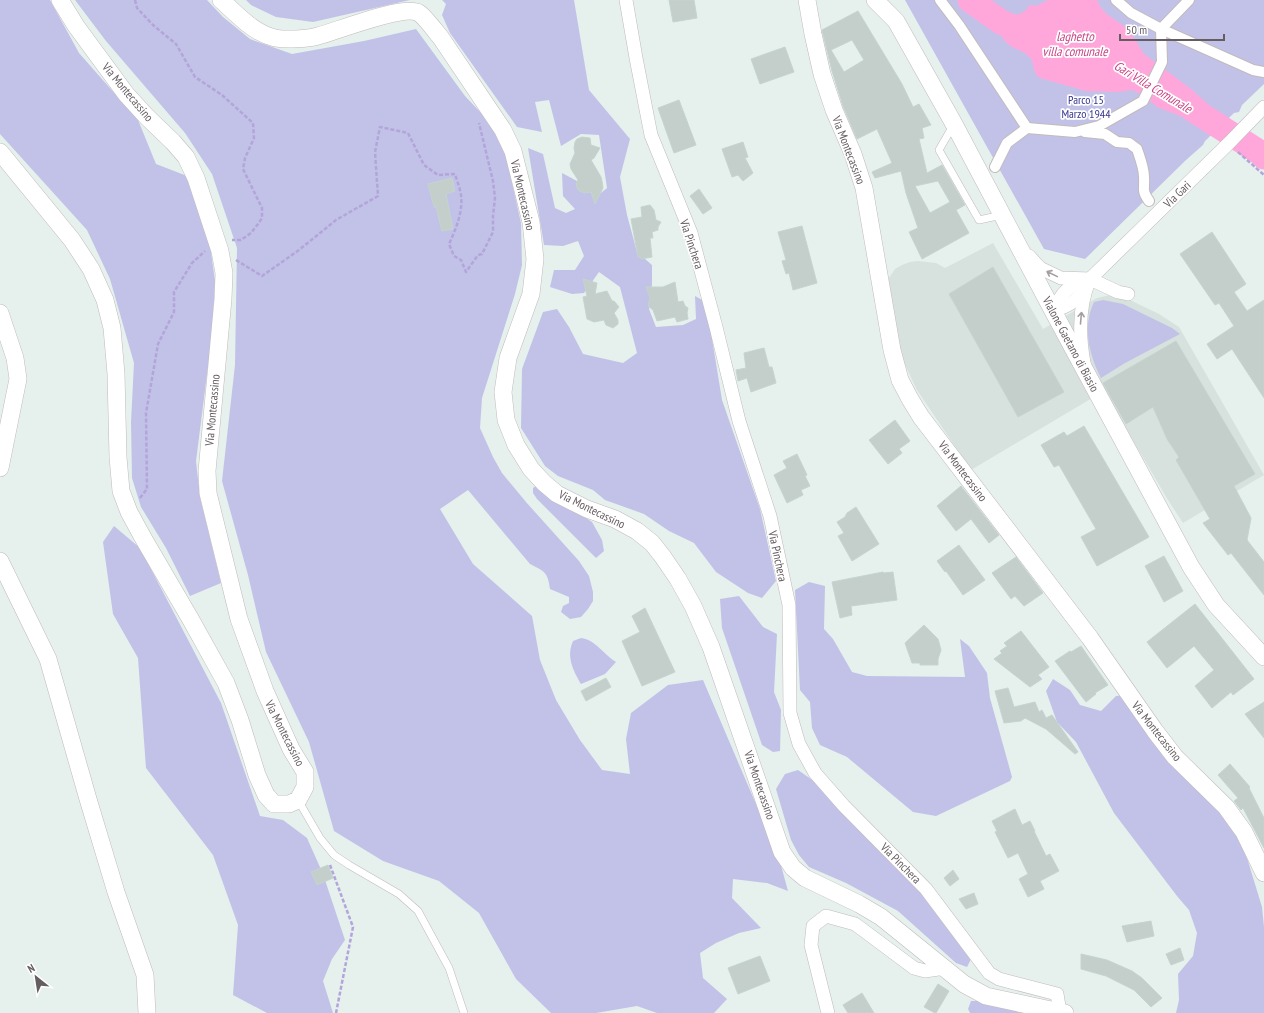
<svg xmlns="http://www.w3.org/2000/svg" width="1264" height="1013" font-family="'PT Sans Narrow',sans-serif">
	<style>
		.education { fill: #d7e2df }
		.green { fill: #c2c2e8 }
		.water { fill: #ffa7da }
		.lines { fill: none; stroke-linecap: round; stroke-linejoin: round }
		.river { stroke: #ffa7da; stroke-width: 25 }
		.building { fill: #c4ceca; stroke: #c4d5cf; fill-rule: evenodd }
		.service-casing { stroke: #c2babd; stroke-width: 8 }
		.pedestrian-casing { stroke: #c2babd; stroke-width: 12 }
		.minor-casing { stroke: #c2babd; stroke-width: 14 }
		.tertiary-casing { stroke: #c2babd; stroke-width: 18 }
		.path { stroke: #b2a5da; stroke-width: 2.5; stroke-dasharray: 4 2; stroke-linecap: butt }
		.service { stroke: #fff; stroke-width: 7 }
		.pedestrian { stroke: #fff; stroke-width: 10 }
		.minor { stroke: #fff; stroke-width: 13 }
		.tertiary { stroke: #fff; stroke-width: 17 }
		.oneway { stroke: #a39ea0 }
		.labels { text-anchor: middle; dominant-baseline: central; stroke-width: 3.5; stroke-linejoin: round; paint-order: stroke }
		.street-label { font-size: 12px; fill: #665d61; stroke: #fff }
		.park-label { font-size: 12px; fill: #38358d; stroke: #fff }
		.water-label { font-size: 13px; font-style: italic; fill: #c74586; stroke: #fff }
	</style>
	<rect width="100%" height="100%" fill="#e6f0ed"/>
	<polygon class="education" points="993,243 1043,329 1097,298 1110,295 1130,300 1159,314 1179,327 1264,475 1183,523 1168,500 1104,391 971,470 917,390 898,350 887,287 889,278 895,269 902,265 910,262 918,261 936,263 945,268"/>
	<g class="green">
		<polygon points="0,0 50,0 79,53 138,120 156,164 187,176 210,245 215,281 212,335 196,461 200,497 221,583 190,596 166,548 141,507 132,478 131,422 134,363 110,279 87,230 0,134"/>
		<path d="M75,0H207L223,17L250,39L292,54L364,41L416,29L465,96L501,134L521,223L522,265L515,294L482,398L480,428L493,457L502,473L526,502L579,561L589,576L593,592V601L588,609L581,617L570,619L561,612L563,606L569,603V597L550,589C548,572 544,571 530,564L468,490L440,509L473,564L532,616L540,660L556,700L580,740L602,770L630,774L626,739L631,713L668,685L703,680L779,858L788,891L767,883L733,879L732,898L761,928L739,933L716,943L700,953L703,978L727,999L714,1013H657L637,1006L596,1013H551L516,979L479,913L439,881L383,861L334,831L309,742L266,652L248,575L222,481L235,365L237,248L212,174L185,133L106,41Z"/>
		<polygon points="246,0 410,0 313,22 276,17 251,5"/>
		<polygon points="442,0 574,0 589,90 630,139 620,177 627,215 637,252 652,265 652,285 649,309 656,327 683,325 696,319 695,296 706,302 722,400 760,509 776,581 762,598 748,593 716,572 694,543 669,531 644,514 605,500 593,490 558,476 545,466 521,428 522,369 543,312 557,309 569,327 583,354 623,363 637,353 620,287 599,272 584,293 572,294 550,287 554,270 575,270 584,256 578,241 563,246 544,245 528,148 543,154 555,208 566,213 575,209 563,196 562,173 577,181 596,197 607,188 599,135 581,134 561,146 549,100 535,102 542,132 517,127 450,33 442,15 446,4"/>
		<polygon points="905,0 1264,0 1264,84 1242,105 1239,112 1234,113 1205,141 1203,145 1186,160 1085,259 1044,249"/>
		<path d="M1103,300L1123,304L1172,328L1180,334L1125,363L1101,378C1089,354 1082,327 1094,302Z"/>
		<polygon points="536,486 540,487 592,522 602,540 604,551 596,558 537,499 533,493 533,488"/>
		<polygon points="114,526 140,548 221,703 260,816 283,820 307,838 323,874 345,940 332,959 323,981 333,1013 267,1013 233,995 238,925 213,855 146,768 138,658 113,614 103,542"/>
		<polygon points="809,582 825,586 824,629 833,639 852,672 867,676 965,677 960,639 969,646 987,673 990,698 1012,777 1010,781 936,816 913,812 847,757 820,745 812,728 810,702 800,690 795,590"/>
		<polygon points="739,596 763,627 777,634 774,692 781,710 780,751 773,752 762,745 722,628 720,599"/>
		<path d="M581,638C596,640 604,655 616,662L605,674L581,684C573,670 566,657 573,641Z"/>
		<polygon points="1053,679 1070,690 1080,705 1101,711 1116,696 1129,695 1236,822 1262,907 1264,927 1264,1013 1176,1013 1179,1000 1178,974 1193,956 1197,933 1189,910 1177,896 1114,813 1076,742 1057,722 1046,691"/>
		<polygon points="798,770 818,784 934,902 972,957 967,967 956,963 898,911 846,883 809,867 799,855 791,840 776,789 785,774"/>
		<polygon points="971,1001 982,1001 1041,1013 970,1013 968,1009"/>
	</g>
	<path class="water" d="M1048,0H1097L1101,8L1108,15L1124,26L1131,33L1144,54L1191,89L1220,115L1222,121L1220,127L1217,130L1206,128L1201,124L1157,107L1147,98L1133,90L1118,92L1086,91L1040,78C1030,71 1037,62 1027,55C1021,50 1014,49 1008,44C1000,37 994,25 1006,18C1011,15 1018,15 1024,12C1026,10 1028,7 1030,5L1036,6Z"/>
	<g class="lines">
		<g class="river">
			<polyline points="970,0 1001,22 1033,36"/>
			<polyline points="1192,109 1259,152 1264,157"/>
		</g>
	</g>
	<g class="building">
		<polygon points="669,0 694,0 697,18 673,22"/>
		<path d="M858,11L902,84L913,107L919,104L931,125L922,128L924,138L919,139L927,173L942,165L965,205L956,210L969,233L922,259L909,232L918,228L906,193L901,171L875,178L872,172L892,163L877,129L857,139L843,106L832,71L822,30ZM852,40L864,60L844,72L831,50ZM938,181L950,202L930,213L915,186Z"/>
		<polygon points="785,47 794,72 760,84 751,59"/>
		<polygon points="679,100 696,145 674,153 658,108"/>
		<polygon points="582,137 590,138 591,145 600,148 594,158 591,160 601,177 602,181 603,188 595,204 591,192 584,193 578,190 576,184 578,180 571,169 570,164 575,153 574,148 575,142 577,139"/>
		<polygon points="743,142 748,157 745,158 753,173 743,181 738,175 732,177 722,149"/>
		<polygon points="452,178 455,191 446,194 453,229 442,231 436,207 434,207 428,184"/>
		<polygon points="699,189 712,208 703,214 690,196"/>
		<polygon points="650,205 654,210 656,220 661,222 658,227 658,230 652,232 653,238 650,238 652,257 641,259 640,257 638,257 631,219 642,217 641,207"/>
		<polygon points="802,226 817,283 793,290 789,273 786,274 782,261 786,260 778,232"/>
		<polygon points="1212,232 1246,284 1234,292 1247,311 1264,300 1264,398 1232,349 1217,359 1207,344 1234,326 1219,303 1215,305 1180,254"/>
		<polygon points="993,267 1064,392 1018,417 949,294"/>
		<polygon points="583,279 597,283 595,294 607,291 612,301 614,301 619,307 614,313 618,320 618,324 613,328 606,325 604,320 594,322 587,319 583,297 587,296"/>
		<polygon points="675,282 678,302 683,301 685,306 688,308 687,313 688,319 677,322 675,317 657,321 653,310 648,306 650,298 646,287 663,287"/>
		<polygon points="1176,341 1255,474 1234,486 1251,518 1247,540 1264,562 1264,595 1231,553 1228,555 1203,523 1210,519 1176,460 1179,457 1167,439 1153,407 1126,424 1103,383"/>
		<polygon points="764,348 769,367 772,367 776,383 751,392 747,378 738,381 736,370 746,368 744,353"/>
		<polygon points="895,420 910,441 899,449 902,453 888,464 869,440"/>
		<polygon points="1084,426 1149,537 1097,566 1081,537 1096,529 1059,465 1054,467 1041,445 1064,432 1067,436"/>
		<polygon points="797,454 807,475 805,476 810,486 801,490 803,495 787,503 774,475 787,468 783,461"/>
		<polygon points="961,486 999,535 989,543 971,519 956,531 937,506"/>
		<polygon points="856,507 879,544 852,561 838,536 844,533 837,522 845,517 847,513"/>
		<polygon points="959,545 985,580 963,595 946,571 945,572 937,561"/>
		<polygon points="1164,556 1183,591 1164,602 1145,566"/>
		<polygon points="1016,557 1043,593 1024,606 1015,596 1011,599 992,573"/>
		<polygon points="883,572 884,573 893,572 897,600 851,606 852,615 840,618 832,582"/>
		<polygon points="1195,604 1254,679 1233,695 1231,692 1212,708 1195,686 1214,670 1194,646 1167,668 1147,642"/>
		<polygon points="645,608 675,672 642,686 622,641 640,632 632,616"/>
		<polygon points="924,625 938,639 941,650 938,659 938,665 920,665 920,663 912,663 905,643"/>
		<polygon points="1021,631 1049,667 1038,675 1042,679 1030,687 994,659 1002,653 1000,651 1007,646 1004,643"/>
		<polygon points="1081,646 1108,685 1095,693 1096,694 1086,702 1055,661 1070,651 1071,652"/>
		<polygon points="606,678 611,687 586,701 581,691"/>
		<polygon points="1008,688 1014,707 1035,702 1039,712 1042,710 1046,718 1052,715 1078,752 1075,754 1046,729 1025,718 1021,721 1004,723 995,691"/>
		<polygon points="1264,702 1264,738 1245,714"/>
		<polygon points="1230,764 1250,787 1249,788 1264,818 1264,848 1243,808 1241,810 1234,801 1238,798 1218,775"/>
		<polygon points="1015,809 1022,825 1030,821 1035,831 1034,831 1046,856 1050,854 1059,871 1040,881 1044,889 1028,897 1019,879 1028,874 1018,853 1008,858 995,832 997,831 992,821"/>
		<polygon points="328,865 333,878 317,885 311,872"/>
		<polygon points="953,870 959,879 950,886 944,878"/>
		<polygon points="974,893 978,904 966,909 959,899"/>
		<polygon points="1151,921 1154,936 1127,942 1122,926"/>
		<polygon points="1180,948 1184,960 1171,965 1166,954"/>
		<polygon points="1081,954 1107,960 1132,971 1142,978 1162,998 1151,1007 1134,990 1106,976 1081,969"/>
		<polygon points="760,956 770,981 738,994 728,968"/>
		<polygon points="938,984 949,991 936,1013 935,1013 924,1007"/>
		<polygon points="862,993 874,1013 848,1013 843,1005"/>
	</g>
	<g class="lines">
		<g class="service-casing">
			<g id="service">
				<polyline points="954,124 939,150 979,220 1002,215"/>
				<polyline points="298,800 320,838 334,855 349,865 399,894 418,911 449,968 464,1013"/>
			</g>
		</g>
		<g class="pedestrian-casing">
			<g id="pedestrian">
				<polyline points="940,0 959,25 1027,128 1007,143 995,167"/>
				<polyline points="1116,0 1131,13 1161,29 1253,70 1264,72"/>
				<polyline points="1027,128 1075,132 1099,126 1143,101 1162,62 1161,29 1189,0"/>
				<path d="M1085,132L1105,134L1117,142L1129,143L1137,149C1140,158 1144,168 1144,177C1145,189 1141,190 1149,201"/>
			</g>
		</g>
		<g class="minor-casing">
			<g id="minor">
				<polyline points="626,0 636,58 651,135 691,233 716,327 739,421 770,516 789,605 790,713 799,744 815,773 844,806 926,889 989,973 999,979 1057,994 1060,1012"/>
				<polyline points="1029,256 1040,268 1061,278 1090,279 1118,292 1128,294"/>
				<path d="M1053,311C1061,295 1066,286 1084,281"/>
				<path d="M1053,311C1069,306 1075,302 1085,289"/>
				<path d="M1084,363C1079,335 1078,306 1090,279L1229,143L1264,107"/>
				<polyline points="828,1013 811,945 813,926 826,916 855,924 914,968 925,971 945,968"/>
			</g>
		</g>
		<g class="tertiary-casing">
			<g id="tertiary">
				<path d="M221,0C237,14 253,33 275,38C286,40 307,39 318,36C337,31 404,4 419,13C425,17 436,32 441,38L503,130L513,151L531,222L535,259L531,294L508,358L503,392L506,420L516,445L531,469L544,483L557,494L587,509L615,519L637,531L652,543L663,557L678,579L693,606L711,647L782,852L793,868L805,878L859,904L881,917L964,984L986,996L1065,1013"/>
				<polyline points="807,0 813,34 822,74 834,110 853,154 864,188 892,350 900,380 910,399 921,417 1090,638 1155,731 1175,757 1226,807 1244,832 1264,873"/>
				<polyline points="875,0 896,21 954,124 1053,311 1191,567 1216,605 1264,657"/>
				<polyline points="0,152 72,240 91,269 105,300 112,328 116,374 118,457 121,491 129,512 142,536 191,620 226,683 240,720 257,775 266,795 274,804 289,804 298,800 305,787 305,772 291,749 265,691 239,619 208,493 207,471 223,299 224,273 220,251 196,178 186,157 173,142 147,117 126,94 76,26 60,0"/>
				<polyline points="0,313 15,358 18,379 0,468"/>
				<polyline points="0,561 48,659 88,799 116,892 145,975 147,1013"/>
			</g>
		</g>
		<g class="path">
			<polyline points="135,0 137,8 153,25 176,44 195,77 222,95 253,123 254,138 245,158 243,169 262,208 262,218 258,224 251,233 241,240 232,240"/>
			<polyline points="1238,152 1264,175"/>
			<path d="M236,260L262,276L299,250L336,220L378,196L375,152L380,127L408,133L424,165L438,175L455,174C457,181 460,188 461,195C463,212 456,229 449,244L454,256L461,260L466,272L478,255L482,254L493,232V216L495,198L493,181L479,123"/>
			<polyline points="140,498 147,489 146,413 158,344 174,312 174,292 192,263 205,251"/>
			<polyline points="330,865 353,927 336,1013"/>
		</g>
		<use href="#service" class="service"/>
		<use href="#pedestrian" class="pedestrian"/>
		<use href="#minor" class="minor"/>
		<use href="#tertiary" class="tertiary"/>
	</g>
	<defs><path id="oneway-shaft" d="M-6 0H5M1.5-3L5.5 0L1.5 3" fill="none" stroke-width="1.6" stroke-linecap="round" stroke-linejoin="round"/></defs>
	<g class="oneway">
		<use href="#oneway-shaft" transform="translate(1052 274) rotate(-154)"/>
		<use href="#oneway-shaft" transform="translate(1081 318) rotate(-85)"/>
	</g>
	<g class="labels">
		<g class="street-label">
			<text transform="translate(128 92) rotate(50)">Via Montecassino</text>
			<text transform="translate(849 150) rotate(69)">Via Montecassino</text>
			<text transform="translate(1177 194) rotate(-44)">Via Gari</text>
			<text transform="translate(523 195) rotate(77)">Via Montecassino</text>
			<text transform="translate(692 244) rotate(72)">Via Pinchera</text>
			<text transform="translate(1071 344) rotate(62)">Vialone Gaetano di Biasio</text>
			<text transform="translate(212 410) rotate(-85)">Via Montecassino</text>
			<text transform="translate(963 471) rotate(53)">Via Montecassino</text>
			<text transform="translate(592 509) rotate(26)">Via Montecassino</text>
			<text transform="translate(778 556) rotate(78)">Via Pinchera</text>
			<text transform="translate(1157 731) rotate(52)">Via Montecassino</text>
			<text transform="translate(285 733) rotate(63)">Via Montecassino</text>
			<text transform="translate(760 785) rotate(71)">Via Montecassino</text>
			<text transform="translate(901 863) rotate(45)">Via Pinchera</text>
		</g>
		<g class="park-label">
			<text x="1086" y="99">Parco 15<tspan x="1086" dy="14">Marzo 1944</tspan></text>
		</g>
		<g class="water-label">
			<text x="1075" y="36">laghetto<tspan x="1075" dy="15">villa comunale</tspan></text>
			<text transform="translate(1153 87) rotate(31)">Gari Villa Comunale</text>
		</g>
	</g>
	<g transform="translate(36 977) rotate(330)" stroke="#ffffff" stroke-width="3" paint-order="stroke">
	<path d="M0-3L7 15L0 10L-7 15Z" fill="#665d61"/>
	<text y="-6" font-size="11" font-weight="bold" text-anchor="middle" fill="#665d61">N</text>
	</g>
	<path d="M1120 34v6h104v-6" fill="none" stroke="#665d61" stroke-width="2"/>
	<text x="1126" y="34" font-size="12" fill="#665d61" stroke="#ffffff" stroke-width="3" paint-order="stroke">50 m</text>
</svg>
